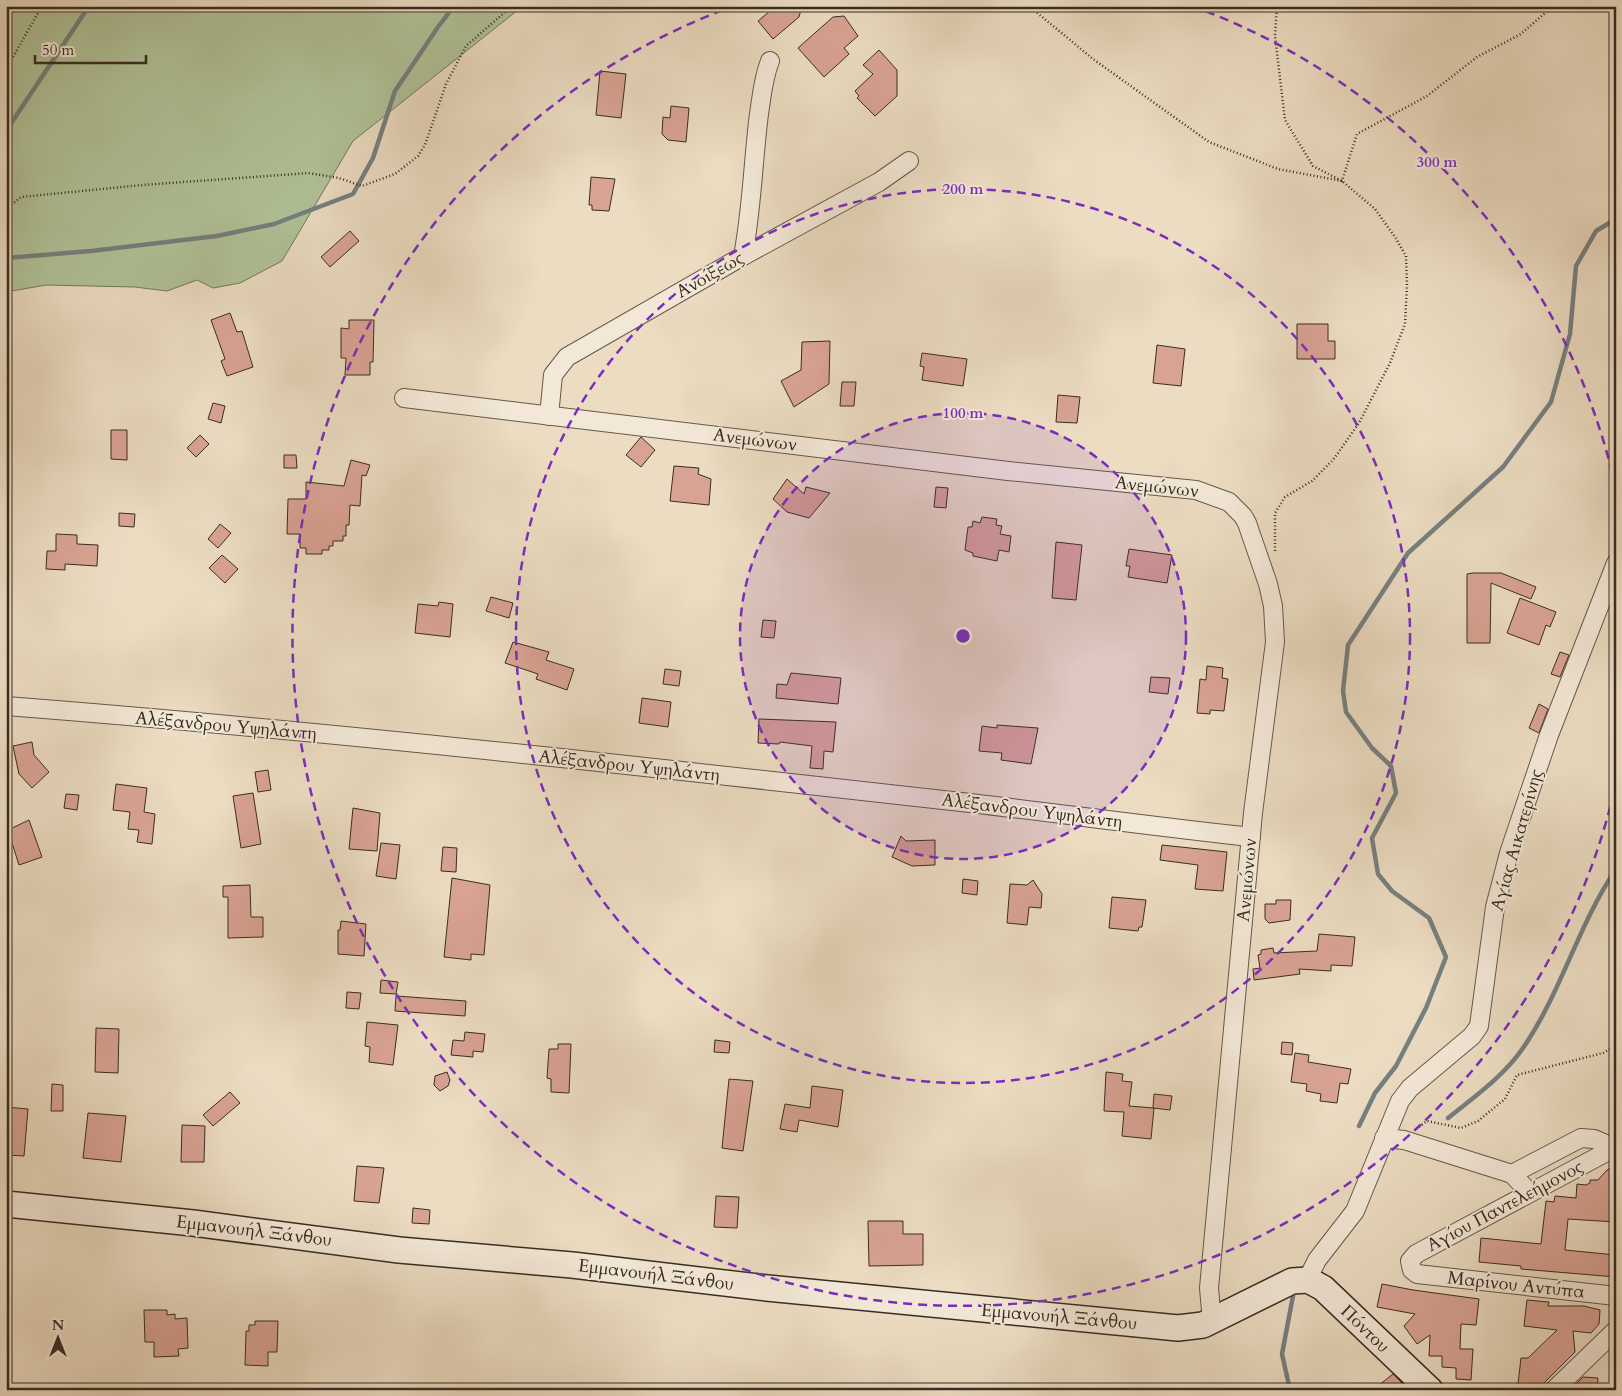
<svg xmlns="http://www.w3.org/2000/svg" width="1622" height="1396" font-family="Cardo,serif">
	<style>
		.green { fill: #b1c298; stroke: #74785d }
		.lines { fill: none; stroke-linecap: round; stroke-linejoin: round }
		.stream { stroke: #768080; stroke-width: 4.5 }
		.building { fill: #d9a394; stroke: #382d22 }
		.street-casing { stroke: #65594a; stroke-width: 20 }
		.secondary-casing { stroke: #382d22; stroke-width: 28 }
		.path { stroke: #382d22; stroke-width: 2.5; stroke-dasharray: 1 2.5; stroke-linecap: butt }
		.street { stroke: #f3e8d7; stroke-width: 18 }
		.secondary { stroke: #f3e8d7; stroke-width: 25 }
		.ring { fill: none; stroke: #7b2cbf; stroke-width: 2.5; stroke-dasharray: 9 6 }
		.labels { text-anchor: middle; dominant-baseline: central; stroke-width: 4; stroke-linejoin: round; paint-order: stroke }
		.street-label { font-size: 18px; fill: #382d22; stroke: #f3e8d7 }
		.centre { fill: #7b2cbf; stroke: #f3e8d7; stroke-width: 2.5 }
		.ring-label { font-size: 15px; text-anchor: middle; font-weight: bold; fill: #7b2cbf; stroke: #f3e8d7; stroke-width: 4; stroke-linejoin: round; paint-order: stroke }
	</style>
	<rect width="100%" height="100%" fill="#ecdcc2"/>
	<filter id="stains"><feTurbulence type="fractalNoise" baseFrequency=".004" numOctaves="4"/><feColorMatrix values="0 0 0 0 .2 0 0 0 0 .09 0 0 0 0 .02 0 0 0 .5 -.17"/></filter>
	<radialGradient id="worn" r=".72"><stop offset=".6" stop-color="#630" stop-opacity="0"/><stop offset="1" stop-color="#630" stop-opacity=".3"/></radialGradient>
	<polygon class="green" points="6,6 523,6 353,141 282,261 240,283 213,288 197,280 167,291 135,287 46,285 6,292"/>
	<g class="lines">
		<g class="stream">
			<polyline points="6,131 89,6"/>
			<polyline points="6,258 91,251 217,236 274,224 353,194 373,158 395,91 438,27 454,6"/>
			<path d="M1448,1118C1474,1097 1504,1076 1523,1048C1561,993 1578,925 1616,869"/>
			<polyline points="1359,1126 1375,1093 1396,1066 1426,1008 1446,957 1429,918 1392,891 1378,874 1372,838 1396,793 1391,766 1372,748 1346,712 1343,691 1348,645 1408,553 1503,467 1551,402 1570,334 1576,266 1596,231 1616,219"/>
			<polyline points="1290,1390 1282,1354 1293,1296"/>
		</g>
	</g>
	<g class="building">
		<polygon points="776,6 802,6 799,17 773,39 758,21"/>
		<polygon points="844,16 858,36 844,48 849,54 824,77 798,48 833,17"/>
		<polygon points="879,50 897,70 897,96 875,116 857,98 859,96 855,91 873,74 863,65"/>
		<polygon points="600,71 626,74 621,118 596,115"/>
		<polygon points="671,106 689,108 686,142 668,140 662,134 663,117 670,118"/>
		<polygon points="591,177 615,179 609,211 592,210 592,205 589,205"/>
		<polygon points="350,231 359,241 330,267 321,257"/>
		<polygon points="230,313 237,332 242,331 253,367 227,376 221,361 225,359 211,320"/>
		<polygon points="349,320 374,320 373,362 370,362 370,375 345,375 346,358 341,358 341,328 349,329"/>
		<polygon points="1297,324 1328,324 1328,341 1335,341 1335,359 1297,359"/>
		<polygon points="830,341 829,384 794,407 781,381 801,370 802,342"/>
		<polygon points="1157,345 1185,349 1181,386 1153,383"/>
		<polygon points="922,353 967,359 963,386 922,380 924,367 920,366"/>
		<polygon points="842,382 856,382 854,406 840,406"/>
		<polygon points="1058,395 1080,397 1077,423 1056,422"/>
		<polygon points="213,403 225,406 221,423 208,419"/>
		<polygon points="111,430 127,430 127,460 111,459"/>
		<polygon points="200,435 209,444 196,457 187,448"/>
		<polygon points="641,437 655,450 641,467 626,455"/>
		<polygon points="284,455 296,455 297,468 284,468"/>
		<polygon points="351,460 370,465 366,476 362,475 360,506 350,505 349,525 346,525 346,536 343,536 343,541 333,541 333,546 329,546 329,550 322,550 322,554 306,554 306,548 300,548 300,534 287,534 288,499 306,499 306,482 344,486"/>
		<polygon points="674,466 699,468 698,474 711,479 709,505 670,501"/>
		<polygon points="787,479 804,494 806,487 830,493 809,518 787,512 773,499"/>
		<polygon points="936,487 948,488 946,508 934,507"/>
		<polygon points="119,513 135,514 134,527 119,526"/>
		<polygon points="982,517 997,519 996,525 1002,526 1000,534 1011,536 1009,552 999,550 997,561 973,556 973,553 965,550 968,527 972,527 973,521 980,523"/>
		<polygon points="220,524 231,533 218,548 208,539"/>
		<polygon points="56,534 77,535 77,544 98,545 97,566 65,564 65,570 46,569 47,551 56,551"/>
		<polygon points="1056,542 1082,545 1076,600 1052,598"/>
		<polygon points="1129,549 1172,555 1167,583 1128,577 1130,566 1126,566"/>
		<polygon points="222,555 238,569 225,583 209,568"/>
		<polygon points="1473,573 1501,573 1536,587 1531,599 1491,583 1490,643 1467,643 1467,574"/>
		<polygon points="491,597 513,603 509,618 486,611"/>
		<polygon points="1520,598 1556,612 1550,627 1546,625 1539,645 1507,633"/>
		<polygon points="439,602 453,604 450,637 415,633 418,604 438,606"/>
		<polygon points="763,620 776,621 774,638 761,637"/>
		<polygon points="513,642 549,652 546,660 574,669 567,690 536,679 538,674 505,663"/>
		<polygon points="1560,652 1569,655 1560,677 1551,674"/>
		<polygon points="1207,666 1223,668 1222,678 1228,679 1224,711 1210,710 1210,714 1197,713 1200,679 1206,680"/>
		<polygon points="665,669 681,671 679,686 663,684"/>
		<polygon points="791,673 841,678 838,704 776,698 777,684 787,685"/>
		<polygon points="1151,677 1170,678 1168,694 1149,692"/>
		<polygon points="642,698 671,702 668,727 639,723"/>
		<polygon points="1539,704 1548,709 1539,733 1529,728"/>
		<polygon points="759,719 836,722 833,752 824,751 823,769 810,768 812,746 780,742 779,744 758,743"/>
		<polygon points="997,725 1038,728 1031,764 1001,760 1002,753 979,751 982,726 997,728"/>
		<polygon points="32,742 34,755 49,772 32,788 19,774 13,746"/>
		<polygon points="268,770 271,790 258,792 255,772"/>
		<polygon points="116,784 147,788 144,812 155,814 152,844 137,842 139,830 128,829 130,812 113,810"/>
		<polygon points="253,793 261,844 241,848 233,796"/>
		<polygon points="66,794 79,795 77,810 64,808"/>
		<polygon points="353,808 380,813 377,851 349,849"/>
		<polygon points="29,820 42,857 19,865 8,830"/>
		<polygon points="901,836 906,841 935,840 935,865 912,866 892,857"/>
		<polygon points="381,843 400,845 396,879 376,876"/>
		<polygon points="1162,845 1227,852 1223,891 1195,889 1198,865 1160,860"/>
		<polygon points="443,847 457,848 456,872 441,871"/>
		<polygon points="452,878 490,885 484,955 471,954 471,960 444,957"/>
		<polygon points="963,879 978,881 977,895 962,893"/>
		<polygon points="1033,880 1042,894 1041,908 1029,907 1027,925 1007,923 1010,884 1027,885"/>
		<polygon points="250,885 251,917 263,917 263,937 228,938 228,897 223,897 223,886"/>
		<polygon points="1112,897 1146,900 1142,927 1139,927 1138,931 1109,928"/>
		<polygon points="1276,900 1291,900 1290,920 1269,923 1265,919 1265,904 1276,904"/>
		<polygon points="341,921 366,924 364,956 338,954 338,930 340,930"/>
		<polygon points="1319,934 1355,937 1352,966 1331,965 1331,971 1299,969 1300,974 1254,980 1253,969 1260,968 1258,955 1261,954 1261,950 1273,948 1274,953 1317,951"/>
		<polygon points="381,980 398,982 396,994 380,993"/>
		<polygon points="347,992 361,993 359,1009 346,1008"/>
		<polygon points="396,996 466,1001 465,1016 395,1011"/>
		<polygon points="367,1022 398,1025 393,1065 369,1062 370,1047 365,1046"/>
		<polygon points="96,1028 119,1029 118,1073 95,1072"/>
		<polygon points="465,1032 485,1034 483,1052 473,1051 473,1057 451,1055 453,1040 464,1041"/>
		<polygon points="715,1040 730,1042 729,1053 714,1052"/>
		<polygon points="1282,1042 1293,1043 1292,1055 1281,1054"/>
		<polygon points="558,1044 571,1044 569,1093 551,1092 551,1079 547,1078 549,1049 558,1049"/>
		<polygon points="1295,1053 1309,1055 1308,1062 1351,1069 1348,1084 1340,1083 1337,1103 1320,1101 1321,1094 1306,1091 1307,1084 1291,1082"/>
		<polygon points="447,1072 450,1080 448,1086 440,1091 434,1085 435,1076"/>
		<polygon points="1106,1072 1123,1074 1122,1081 1132,1082 1129,1106 1154,1108 1151,1139 1122,1136 1124,1112 1104,1111"/>
		<polygon points="729,1079 753,1081 743,1151 722,1148"/>
		<polygon points="52,1084 63,1085 63,1111 51,1111"/>
		<polygon points="812,1086 843,1090 838,1127 799,1120 797,1132 780,1129 785,1104 810,1108"/>
		<polygon points="230,1092 240,1103 213,1126 203,1115"/>
		<polygon points="1154,1094 1172,1096 1170,1110 1153,1108"/>
		<polygon points="6,1107 28,1109 24,1156 6,1155"/>
		<polygon points="88,1113 126,1116 121,1162 83,1158"/>
		<polygon points="182,1125 205,1126 204,1162 181,1162"/>
		<polygon points="1616,1165 1616,1222 1568,1219 1565,1250 1616,1255 1616,1277 1521,1269 1521,1266 1479,1262 1481,1238 1541,1244 1546,1201 1554,1202 1555,1196 1576,1198 1577,1184 1586,1185 1590,1183 1590,1180 1598,1180 1607,1170"/>
		<polygon points="357,1166 384,1168 379,1203 354,1201"/>
		<polygon points="716,1196 739,1197 737,1228 714,1227"/>
		<polygon points="413,1208 430,1210 429,1224 412,1223"/>
		<polygon points="868,1221 903,1221 903,1234 923,1234 923,1265 869,1266"/>
		<polygon points="1382,1284 1413,1290 1479,1299 1476,1325 1461,1324 1460,1349 1473,1349 1471,1380 1456,1379 1456,1368 1442,1367 1442,1356 1429,1356 1430,1335 1417,1344 1404,1326 1415,1314 1377,1307"/>
		<polygon points="1527,1300 1549,1302 1548,1306 1584,1306 1600,1310 1599,1324 1591,1333 1573,1331 1575,1352 1537,1390 1523,1390 1518,1384 1521,1358 1528,1358 1557,1330 1524,1326"/>
		<polygon points="144,1310 167,1310 167,1315 175,1314 175,1319 187,1318 188,1348 178,1349 179,1356 154,1357 154,1342 145,1342"/>
		<polygon points="255,1321 278,1321 277,1352 268,1352 268,1366 245,1365 246,1331 249,1331 249,1325 255,1325"/>
		<polygon points="1393,1374 1403,1384 1395,1390 1373,1390"/>
		<polygon points="1583,1377 1598,1378 1597,1390 1573,1390 1574,1386"/>
	</g>
	<g class="lines">
		<g class="street-casing">
			<g id="street">
				<path d="M743,256C752,209 753,161 759,114C762,95 763,78 770,61"/>
				<polyline points="404,398 1008,471 1196,490 1229,502 1243,516 1247,523 1268,584 1273,606 1275,642 1253,813 1209,1288 1212,1322"/>
				<polyline points="549,416 553,375 567,357 743,256 879,182 909,161"/>
				<path d="M6,706C328,731 649,767 970,803C1064,814 1157,827 1251,837"/>
				<polyline points="1384,1138 1404,1140 1512,1174 1529,1192"/>
				<polyline points="1616,1147 1416,1254 1410,1261 1412,1270 1417,1274 1616,1296"/>
				<polyline points="1512,1174 1581,1138 1594,1139 1615,1148"/>
				<polyline points="1307,1280 1317,1260 1355,1211 1400,1101 1410,1088 1472,1036 1479,1026 1495,907 1509,853 1549,735 1616,563"/>
				<polyline points="1554,1390 1616,1330"/>
			</g>
		</g>
		<g class="secondary-casing">
			<polyline id="secondary" points="6,1204 193,1223 399,1250 572,1265 767,1288 1178,1328 1203,1325 1292,1281 1308,1280 1323,1288 1430,1390"/>
		</g>
		<g class="path">
			<polyline points="1029,6 1093,59 1209,142 1278,169 1342,181 1357,134 1427,96 1477,57 1521,34 1553,6"/>
			<polyline points="6,69 42,6"/>
			<polyline points="6,209 21,197 142,185 308,173 339,178 362,186 395,174 418,156 425,145 446,84 466,46 512,6"/>
			<polyline points="1275,551 1275,513 1285,497 1312,481 1333,460 1359,423 1390,363 1405,324 1407,285 1406,256 1395,237 1375,209 1342,181 1313,166 1285,120 1275,36 1277,6"/>
			<polyline points="1419,1127 1427,1121 1461,1128 1478,1121 1505,1099 1517,1075 1603,1053 1616,1046"/>
		</g>
		<use href="#street" class="street"/>
		<use href="#secondary" class="secondary"/>
	</g>
	<circle cx="963" cy="636" r="223" fill="#7b2cbf" fill-opacity=".12"/>
	<g class="ring">
		<circle cx="963" cy="636" r="223"/>
		<circle cx="963" cy="636" r="447"/>
		<path d="M1614 792A670 670 0 1 1 734 6M1192 6A670 670 0 0 1 1614 480"/>
	</g>
	<g class="labels">
		<g class="street-label">
			<text transform="translate(710 275) rotate(-30)">Ανοίξεως</text>
			<text transform="translate(755 440) rotate(7)">Ανεμώνων</text>
			<text transform="translate(1157 487) rotate(6)">Ανεμώνων</text>
			<text transform="translate(226 726) rotate(5)">Αλέξανδρου Υψηλάντη</text>
			<text transform="translate(629 766) rotate(6)">Αλέξανδρου Υψηλάντη</text>
			<text transform="translate(1032 811) rotate(7)">Αλέξανδρου Υψηλάντη</text>
			<text transform="translate(1517 840) rotate(-74)">Αγίας Αικατερίνης</text>
			<text transform="translate(1247 880) rotate(-85)">Ανεμώνων</text>
			<text transform="translate(1505 1206) rotate(-28)">Αγίου Παντελεήμονος</text>
			<text transform="translate(254 1231) rotate(7)">Εμμανουήλ Ξάνθου</text>
			<text transform="translate(656 1275) rotate(7)">Εμμανουήλ Ξάνθου</text>
			<text transform="translate(1516 1285) rotate(6)">Μαρίνου Αντύπα</text>
			<text transform="translate(1059 1317) rotate(5)">Εμμανουήλ Ξάνθου</text>
			<text transform="translate(1365 1329) rotate(44)">Πόντου</text>
		</g>
	</g>
	<circle cx="963" cy="636" r="8" class="centre"/>
	<g class="ring-label">
		<text x="1437" y="167">300 m</text>
		<text x="963" y="194">200 m</text>
		<text x="963" y="418">100 m</text>
	</g>
	<rect width="1622" height="1396" fill="none" stroke="#ecdcc2" stroke-width="25"/>
	<rect x="8" y="8" width="1607" height="1381" fill="none" stroke="#382d22" stroke-width="2.5"/>
	<rect x="12" y="12" width="1597" height="1371" fill="none" stroke="#382d22"/>
	<g transform="translate(58 1338)" stroke="#f3e8d7" stroke-width="4" paint-order="stroke">
	<path d="M0-4L9 19L0 12L-9 19Z" fill="#382d22"/>
	<text y="-8" font-size="14" font-weight="bold" text-anchor="middle" fill="#382d22">N</text>
	</g>
	<path d="M35 55v8h111v-8" fill="none" stroke="#382d22" stroke-width="2.5"/>
	<text x="42" y="55" font-size="15" fill="#382d22" stroke="#f3e8d7" stroke-width="4" paint-order="stroke">50 m</text>
	<rect width="100%" height="100%" filter="url(#stains)"/>
	<rect width="100%" height="100%" fill="url(#worn)"/>
</svg>
